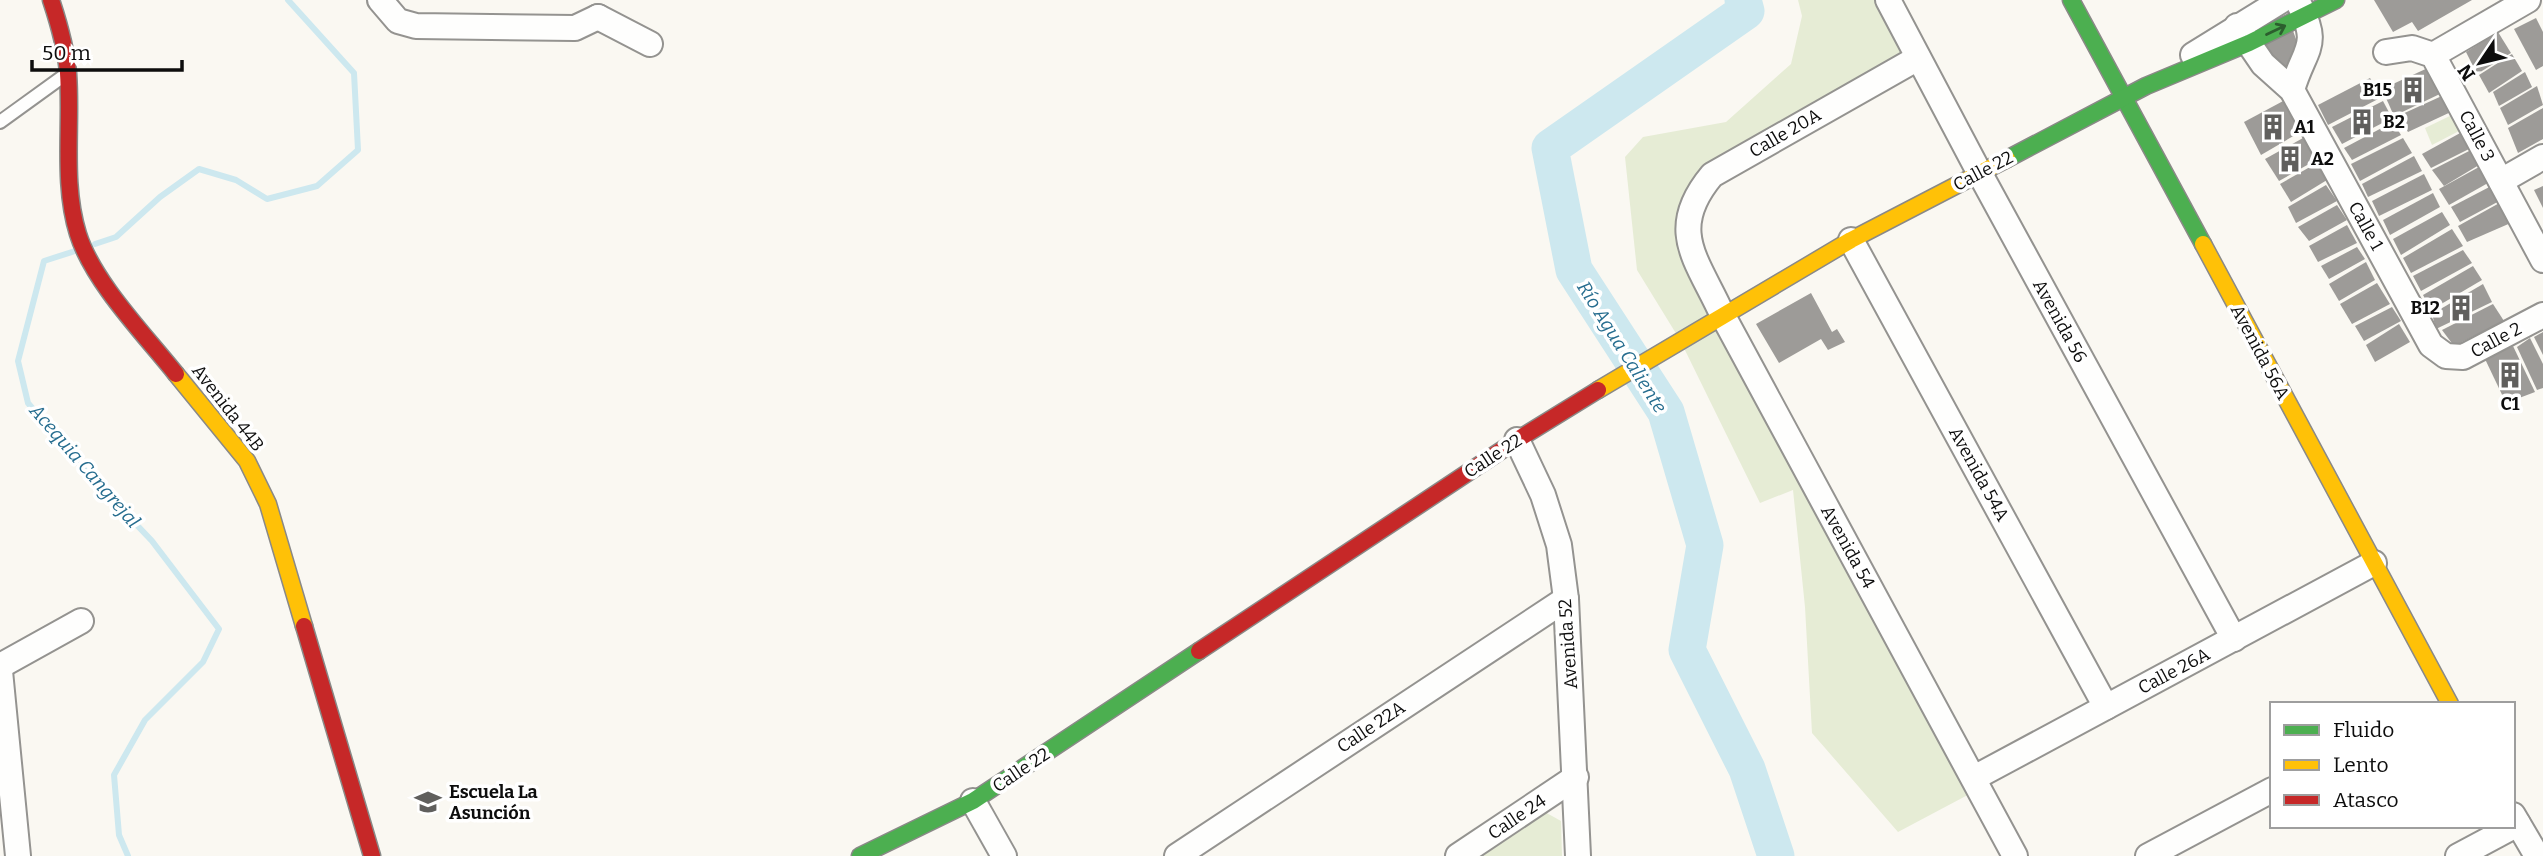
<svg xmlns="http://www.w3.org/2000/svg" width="2543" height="856" font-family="Bitter,serif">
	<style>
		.green { fill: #e6ecd5 }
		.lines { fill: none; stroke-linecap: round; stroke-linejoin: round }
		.stream { stroke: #cde8ef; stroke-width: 6 }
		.river { stroke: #cde8ef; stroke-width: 37 }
		.building { fill: #9d9b98 }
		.lane-casing { stroke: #949390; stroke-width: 16 }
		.street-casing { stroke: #949390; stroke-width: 28 }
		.fast-casing { stroke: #8a8987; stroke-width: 19 }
		.slow-casing { stroke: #8a8987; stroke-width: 19 }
		.jam-casing { stroke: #8a8987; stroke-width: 19 }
		.lane { stroke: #fefefd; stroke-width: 12 }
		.street { stroke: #fefefd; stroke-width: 24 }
		.fast { stroke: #4caf50; stroke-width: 16 }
		.slow { stroke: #ffc107; stroke-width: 16 }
		.jam { stroke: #c62828; stroke-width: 16 }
		.oneway { stroke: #2c5e2e }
		.labels { text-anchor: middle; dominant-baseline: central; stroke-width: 7; stroke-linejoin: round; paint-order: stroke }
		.poi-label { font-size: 18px; font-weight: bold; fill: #0d0d0d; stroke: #fff; text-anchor: start }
		.street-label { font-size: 18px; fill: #0d0d0d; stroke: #fff }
		.water-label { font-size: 19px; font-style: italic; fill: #266d8f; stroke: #fff }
	</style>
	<rect width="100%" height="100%" fill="#faf8f2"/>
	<g class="green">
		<polygon points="1798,0 1888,0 1918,58 1712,175 1687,221 1979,789 1898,832 1812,733 1805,607 1793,490 1760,503 1680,340 1637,270 1625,157 1643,137 1726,122 1791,64 1802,16"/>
		<polygon points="2454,114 2461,130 2432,145 2425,128"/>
		<polygon points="1543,811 1561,821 1562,856 1482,856"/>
	</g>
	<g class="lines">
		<g class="stream">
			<polyline points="95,244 116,237 160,197 199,169 236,180 267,199 317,186 358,150 354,73 288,0"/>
			<polyline points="75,251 44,261 18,361 28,403 79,464 152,541 219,629 203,662 145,720 114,775 119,835 128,856"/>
		</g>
		<polyline class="river" points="1743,0 1746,11 1550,148 1574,270 1666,412 1705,545 1687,650 1747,769 1776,856"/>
	</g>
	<g class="building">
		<polygon points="2374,0 2472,0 2418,31 2412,22 2393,32"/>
		<polygon points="2536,18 2543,32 2543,66 2536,70 2514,29"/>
		<polygon points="2292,28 2302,56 2278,71 2261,43"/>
		<polygon points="2498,32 2511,53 2477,74 2466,52"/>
		<polygon points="2512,54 2522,71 2489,93 2479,75"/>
		<polygon points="2430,67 2444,92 2394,116 2382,89"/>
		<polygon points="2525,72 2532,87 2499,106 2493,92"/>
		<polygon points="2370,78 2382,97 2328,125 2318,105"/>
		<polygon points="2537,86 2543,105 2508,125 2500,108"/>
		<polygon points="2444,95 2453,111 2408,132 2398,116"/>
		<polygon points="2285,100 2302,131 2261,155 2244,122"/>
		<polygon points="2383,101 2392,118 2342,144 2332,127"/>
		<polygon points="2543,108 2543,139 2518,153 2508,128"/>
		<polygon points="2393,122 2401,135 2352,160 2344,148"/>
		<polygon points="2462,132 2471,148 2431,168 2422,154"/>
		<polygon points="2303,138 2316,160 2279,181 2265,159"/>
		<polygon points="2403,138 2412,153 2360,181 2351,164"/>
		<polygon points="2471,150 2479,165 2444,186 2432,170"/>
		<polygon points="2414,156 2422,171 2368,197 2362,184"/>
		<polygon points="2317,163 2327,180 2291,202 2280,184"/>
		<polygon points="2479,167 2488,183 2449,205 2439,189"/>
		<polygon points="2424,174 2432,190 2379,216 2372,201"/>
		<polygon points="2497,183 2505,198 2460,222 2451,207"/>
		<polygon points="2326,185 2337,201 2296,223 2288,207"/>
		<polygon points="2543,186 2543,208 2534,190"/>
		<polygon points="2433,193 2440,207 2390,235 2383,220"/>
		<polygon points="2503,201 2513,222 2467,242 2458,226"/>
		<polygon points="2337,205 2347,220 2309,241 2298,227"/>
		<polygon points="2442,212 2450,225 2401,255 2393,239"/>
		<polygon points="2347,225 2357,243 2318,262 2309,246"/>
		<polygon points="2452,229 2463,246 2411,273 2403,258"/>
		<polygon points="2357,247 2365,259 2329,279 2321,266"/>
		<polygon points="2463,250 2472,263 2421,291 2413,276"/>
		<polygon points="2366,262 2375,280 2339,301 2329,284"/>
		<polygon points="2473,266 2482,280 2431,310 2423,295"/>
		<polygon points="2377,283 2390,304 2352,324 2340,304"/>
		<polygon points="2483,284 2492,302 2436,329 2432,314"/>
		<polygon points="1811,293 1832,332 1837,329 1845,342 1828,350 1821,339 1779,363 1756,324"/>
		<polygon points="2493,304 2504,321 2454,346 2442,330"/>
		<polygon points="2392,307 2401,321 2364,341 2355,326"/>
		<polygon points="2399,324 2410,342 2375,362 2366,345"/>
		<polygon points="2543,332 2543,355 2534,337"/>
		<polygon points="2530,338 2543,364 2543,388 2537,390 2517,347"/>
		<polygon points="2513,346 2535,392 2506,403 2485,359"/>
	</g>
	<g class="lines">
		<g class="lane-casing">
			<polyline id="lane" points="0,122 65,75"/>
		</g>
		<g class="street-casing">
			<g id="street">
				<polyline points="380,0 398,21 416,26 575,28 598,17"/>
				<polyline points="1888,0 1979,172 2234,639"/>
				<polyline points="598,17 650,44"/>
				<polyline points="2237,26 2263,64 2292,90 2431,345 2446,356 2463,357 2543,315"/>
				<polyline points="2386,52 2412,48 2433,55 2543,260"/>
				<polyline points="2193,55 2282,0"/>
				<polyline points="2433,55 2528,0"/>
				<path d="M1918,58L1712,175C1666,230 1697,259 1722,314L2015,856"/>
				<path d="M2292,90C2305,46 2322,47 2297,0"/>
				<polyline points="2501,181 2543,157"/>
				<polyline points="1851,240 2106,707"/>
				<polyline points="1517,440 1543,495 1559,545 1566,599 1578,856"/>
				<polyline points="0,666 81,621"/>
				<polyline points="0,671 18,856"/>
				<polyline points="1974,778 2374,563"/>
				<polyline points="973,801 1004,856"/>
				<polyline points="2513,815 2537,856"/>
				<polyline points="1177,856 1566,599"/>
				<polyline points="1458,856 1576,777"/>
				<polyline points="2148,856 2272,790"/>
				<polyline points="2458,856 2518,824"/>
			</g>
		</g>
		<g class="fast-casing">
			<g id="fast">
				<polyline points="2071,0 2203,244"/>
				<polyline points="2007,159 2146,86 2249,43 2336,0"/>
				<polyline points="860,856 973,801 1199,651"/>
			</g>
		</g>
		<g class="slow-casing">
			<g id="slow">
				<polyline points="2203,244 2450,704"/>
				<polyline points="176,374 247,461 268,504 304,626"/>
				<polyline points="1598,390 1851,240 2007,159"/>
			</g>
		</g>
		<g class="jam-casing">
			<g id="jam">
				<path d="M51,0C59,24 66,48 68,73C72,125 62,183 78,234C93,282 145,335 176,374"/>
				<polyline points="304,626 372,856"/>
				<polyline points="1199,651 1517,440 1598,390"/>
			</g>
		</g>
		<use href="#lane" class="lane"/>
		<use href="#street" class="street"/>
		<use href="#fast" class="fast"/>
		<use href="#slow" class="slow"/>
		<use href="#jam" class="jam"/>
	</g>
	<defs><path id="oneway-shaft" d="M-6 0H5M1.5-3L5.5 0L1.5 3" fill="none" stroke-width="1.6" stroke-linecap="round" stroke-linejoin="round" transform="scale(1.75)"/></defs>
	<use class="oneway" href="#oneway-shaft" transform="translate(2276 30) rotate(-25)"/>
	<defs>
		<g id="building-bare" transform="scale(2.1)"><path d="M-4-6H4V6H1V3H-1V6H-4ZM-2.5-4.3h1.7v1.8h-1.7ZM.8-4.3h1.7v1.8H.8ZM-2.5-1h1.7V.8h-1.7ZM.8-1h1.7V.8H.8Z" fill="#605f5d" stroke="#fff" stroke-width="2.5" paint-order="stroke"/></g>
		<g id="school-bare" transform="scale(2.1)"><path d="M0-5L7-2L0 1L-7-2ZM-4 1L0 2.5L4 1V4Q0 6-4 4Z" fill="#605f5d" stroke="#fff" stroke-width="2.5" paint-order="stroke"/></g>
	</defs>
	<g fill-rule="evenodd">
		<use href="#building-bare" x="2413" y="90"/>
		<use href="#building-bare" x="2362" y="122"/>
		<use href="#building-bare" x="2273" y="127"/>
		<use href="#building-bare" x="2290" y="159"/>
		<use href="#building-bare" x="2461" y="308"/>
		<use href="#building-bare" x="2510" y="375"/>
		<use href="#school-bare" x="428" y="802"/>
	</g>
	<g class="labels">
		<g class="poi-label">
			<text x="2392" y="90" text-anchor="end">B15</text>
			<text x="2383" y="122">B2</text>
			<text x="2294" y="127">A1</text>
			<text x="2311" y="159">A2</text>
			<text x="2440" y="308" text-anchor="end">B12</text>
			<text x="2510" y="404" text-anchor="middle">C1</text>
			<text x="449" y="792">Escuela La<tspan x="449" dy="21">Asunción</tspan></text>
		</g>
		<g class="street-label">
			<text transform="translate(1785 133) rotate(-30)">Calle 20A</text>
			<text transform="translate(2477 136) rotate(62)">Calle 3</text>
			<text transform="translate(1983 171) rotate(-28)">Calle 22</text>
			<text transform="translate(2366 226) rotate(61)">Calle 1</text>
			<text transform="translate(2060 321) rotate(61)">Avenida 56</text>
			<text transform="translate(2496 340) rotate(-28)">Calle 2</text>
			<text transform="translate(2260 352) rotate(62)">Avenida 56A</text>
			<text transform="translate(228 408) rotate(52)">Avenida 44B</text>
			<text transform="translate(1493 456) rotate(-33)">Calle 22</text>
			<text transform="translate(1979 474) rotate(61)">Avenida 54A</text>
			<text transform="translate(1848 547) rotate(61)">Avenida 54</text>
			<text transform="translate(1568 644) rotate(-94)">Avenida 52</text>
			<text transform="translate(2174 671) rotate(-28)">Calle 26A</text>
			<text transform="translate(1371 727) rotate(-34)">Calle 22A</text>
			<text transform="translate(1021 770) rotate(-34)">Calle 22</text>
			<text transform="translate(1517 817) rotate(-34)">Calle 24</text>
		</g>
		<g class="water-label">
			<text transform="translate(1622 347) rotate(58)">Río Agua Caliente</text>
			<text transform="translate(85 466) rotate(49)">Acequia Cangrejal</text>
		</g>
	</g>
	<rect x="2270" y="702" width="245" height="126" fill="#ffffff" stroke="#9e9e9e" stroke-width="2"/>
	<rect x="2284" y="725" width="35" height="10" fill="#4caf50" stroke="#9e9e9e" stroke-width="2"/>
	<text x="2333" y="737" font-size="21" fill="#0d0d0d">Fluido</text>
	<rect x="2284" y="760" width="35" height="10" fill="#ffc107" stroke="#9e9e9e" stroke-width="2"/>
	<text x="2333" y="772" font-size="21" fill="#0d0d0d">Lento</text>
	<rect x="2284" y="795" width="35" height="10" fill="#c62828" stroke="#9e9e9e" stroke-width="2"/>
	<text x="2333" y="807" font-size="21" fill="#0d0d0d">Atasco</text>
	<g transform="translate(2480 63) rotate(235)" stroke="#ffffff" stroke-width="5" paint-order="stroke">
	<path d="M0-5L12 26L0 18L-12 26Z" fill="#0d0d0d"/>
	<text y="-10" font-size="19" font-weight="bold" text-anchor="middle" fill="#0d0d0d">N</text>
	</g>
	<path d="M32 60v10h150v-10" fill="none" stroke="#0d0d0d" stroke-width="3.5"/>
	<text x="42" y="60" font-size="21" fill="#0d0d0d" stroke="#ffffff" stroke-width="5" paint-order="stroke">50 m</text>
</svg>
